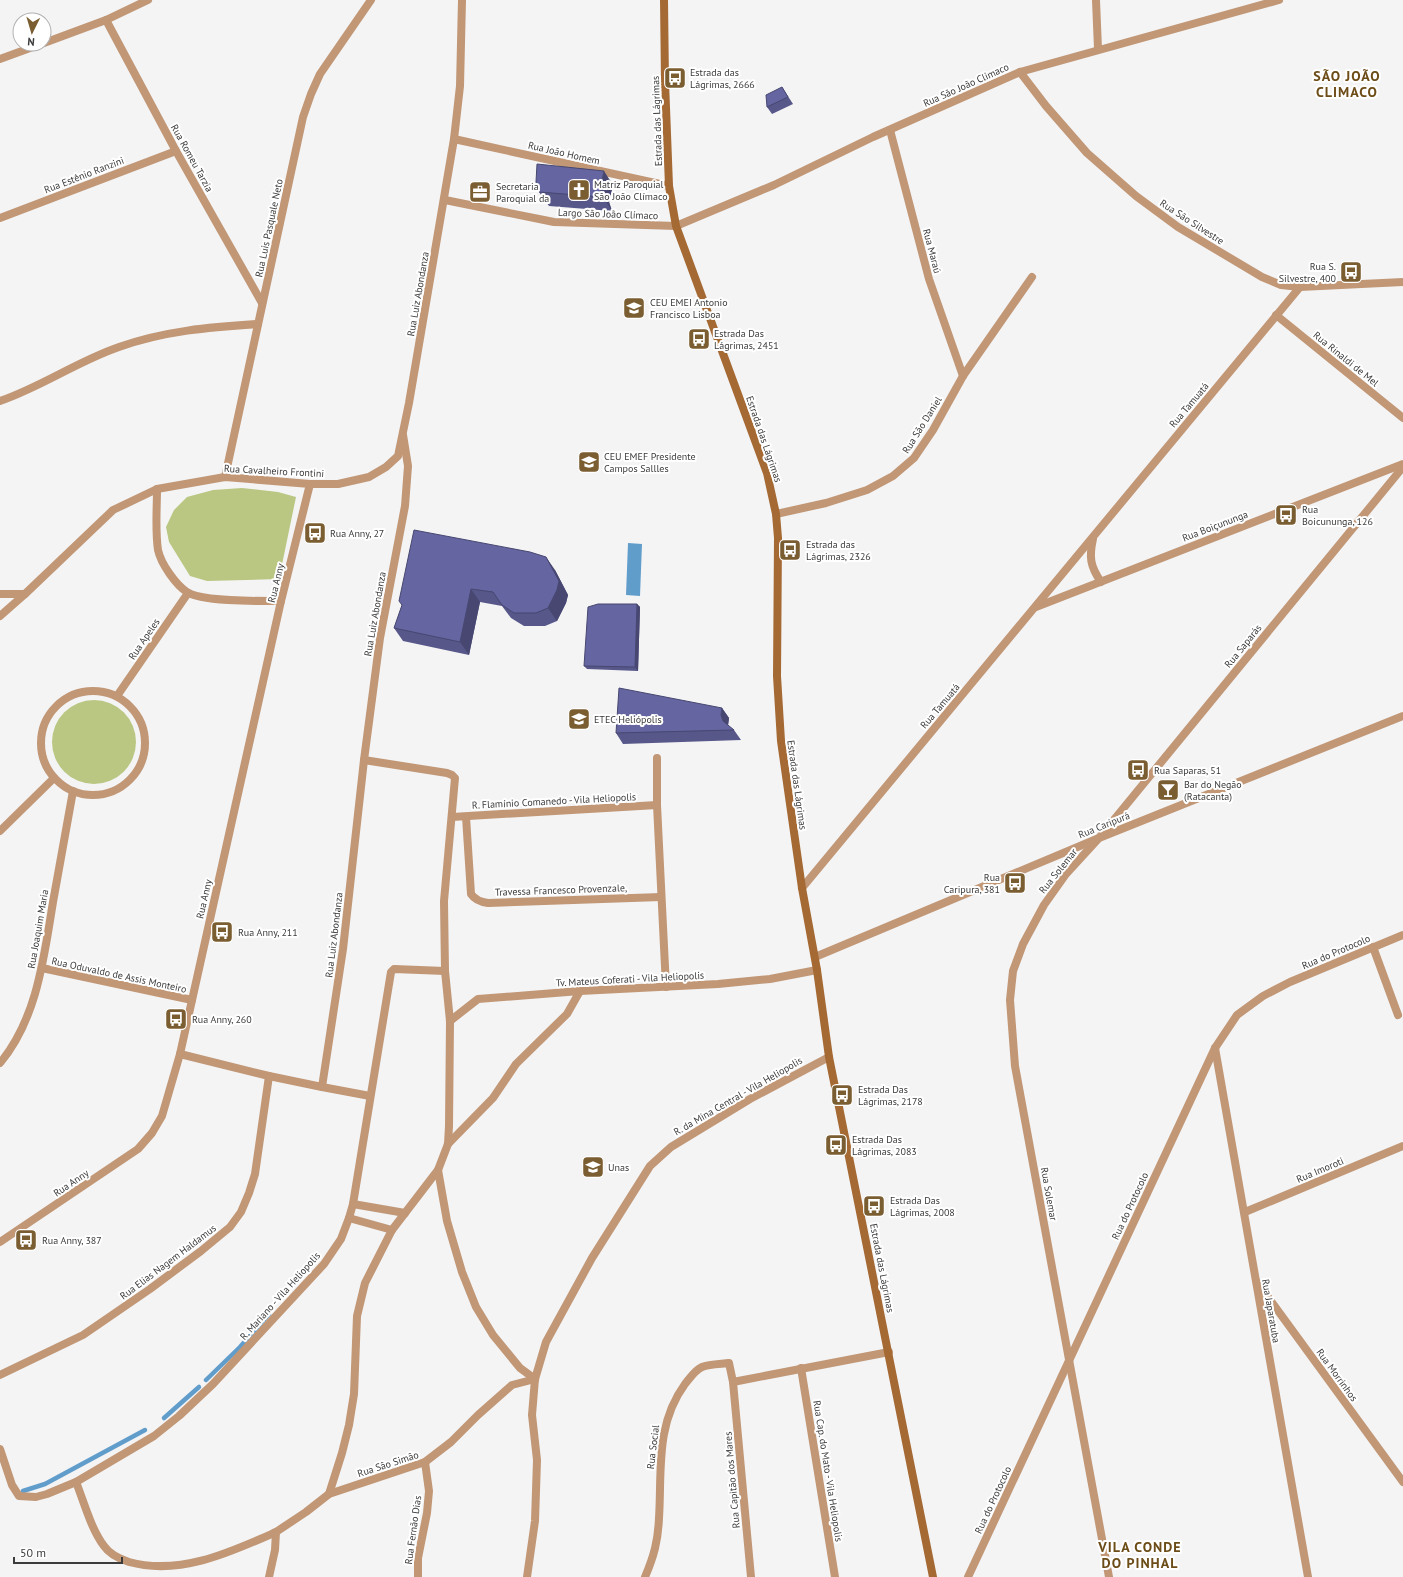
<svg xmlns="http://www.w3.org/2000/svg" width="1403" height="1577" font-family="'PT Sans',sans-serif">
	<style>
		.forest { fill: #b9c782 }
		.water { fill: #619dcb }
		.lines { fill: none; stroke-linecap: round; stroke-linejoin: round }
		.stream { stroke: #619dcb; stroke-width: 4.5 }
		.minor { stroke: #c19776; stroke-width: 8 }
		.tertiary { stroke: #c19776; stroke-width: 8 }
		.secondary { stroke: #a56933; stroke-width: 8 }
		.wall { fill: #57578a }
		.shaded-wall { fill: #474771 }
		.building { fill: #6565a1; stroke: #474771 }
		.labels { text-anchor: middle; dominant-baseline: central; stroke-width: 4; stroke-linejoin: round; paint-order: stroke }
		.poi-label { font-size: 10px; fill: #3b3b3c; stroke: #fff; text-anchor: start }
		.street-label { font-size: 10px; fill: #3b3b3c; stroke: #fff }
		.district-label { font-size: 14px; font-weight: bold; letter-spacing: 1px; fill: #6c4c17; stroke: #fff }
	</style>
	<rect width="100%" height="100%" fill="#f4f4f5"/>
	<g class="forest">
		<polygon points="242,488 278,492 296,497 279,579 207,581 190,576 169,542 166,527 174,510 187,497 213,490"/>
		<circle cx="94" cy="742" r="42"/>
	</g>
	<polygon class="water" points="628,543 642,544 640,596 626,595"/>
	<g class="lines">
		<g class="stream">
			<polyline points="206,1380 240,1347 269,1314"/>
			<polyline points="164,1418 199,1387"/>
			<polyline points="23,1491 45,1484 145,1430"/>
		</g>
		<g class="minor">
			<polyline points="1096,0 1098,49"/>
			<polyline points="106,20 176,151 262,303"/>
			<polyline points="44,43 106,20 148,0"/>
			<polyline points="0,59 41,44"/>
			<polyline points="1020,72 1046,106 1087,153 1136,196 1178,227 1262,277 1281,285 1300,287 1403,282"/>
			<polyline points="890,130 929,279 963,376"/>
			<polyline points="454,139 460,86 462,0"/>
			<polyline points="0,218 176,151"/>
			<polyline points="1276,315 1403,418"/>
			<path d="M0,401C41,387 78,361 119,347C164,331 210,327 258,324"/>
			<polyline points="225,477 303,117 311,94 320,74 371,0"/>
			<path d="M157,489C157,509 155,530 158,550C161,564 176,585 187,592C201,602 262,601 281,601"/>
			<polyline points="776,514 826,503 867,490 893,476 914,458 933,430 963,376 1032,277"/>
			<path d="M1093,539C1089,557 1090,566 1101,582"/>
			<polyline points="1036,607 1403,464"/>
			<polyline points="0,616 25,594"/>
			<circle cx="93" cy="743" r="52"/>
			<polyline points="117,696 188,593"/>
			<polyline points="657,758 657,805 666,987"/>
			<polyline points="364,760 447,773 452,775 455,778 444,901 445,971 450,1021 449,1126 448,1144 438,1170 447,1221 462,1272 476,1307 493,1335 520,1368 535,1379"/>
			<polyline points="452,817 657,805"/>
			<path d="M466,817L471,894C475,900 480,902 488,903L661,897"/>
			<polyline points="0,831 54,778"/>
			<polyline points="802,888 1300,287"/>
			<polyline points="1373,947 1398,1015"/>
			<polyline points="42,968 192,1000"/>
			<polyline points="450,1021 478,999 580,991 718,984 770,979 817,970"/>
			<polyline points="1215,1048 1308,1577"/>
			<polyline points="180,1054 269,1076 322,1087 343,949 364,760 380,638 405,506 408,466 403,435"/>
			<path d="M0,1063C37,1019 44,957 53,902C60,865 66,828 73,791"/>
			<polyline points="322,1087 370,1096"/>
			<polyline points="448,1144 493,1098 516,1064 567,1014 580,991"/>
			<polyline points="353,1204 405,1213"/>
			<polyline points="1245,1212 1403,1146"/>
			<polyline points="349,1218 392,1230"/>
			<polyline points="0,1242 138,1149 152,1133 162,1116 180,1054 281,601 310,484"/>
			<polyline points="1257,1282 1403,1482"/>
			<polyline points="801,1368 835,1577"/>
			<polyline points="0,1375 83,1335 150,1289 201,1251 230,1227 241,1212 249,1193 255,1174 269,1076"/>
			<polyline points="733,1382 751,1577"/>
			<polyline points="0,1449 12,1485 19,1496 36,1497 47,1494 76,1482 154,1436 179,1416 213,1384 324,1264 341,1239 349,1218 353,1204 391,972 394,969 445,971"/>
			<path d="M76,1482C84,1502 91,1529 104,1546C110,1555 120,1559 129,1562C180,1576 231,1552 276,1532"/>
			<polyline points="329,1494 342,1453 349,1425 354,1394 357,1316 365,1283 392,1230 438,1170"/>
			<polyline points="269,1577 275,1550 276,1532 306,1512 329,1494 425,1462 451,1442 478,1415 512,1385 535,1379"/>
			<polyline points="418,1577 418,1558 427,1513 429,1491 425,1462"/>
			<polyline points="527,1577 535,1521 537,1460 532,1415 535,1379 546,1342 592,1258 650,1166 671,1147 750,1099 829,1057"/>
			<path d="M645,1577C654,1556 658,1541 659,1518C662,1471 655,1425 685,1384C690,1378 695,1370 702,1367C709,1364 721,1364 729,1363L733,1382L889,1352"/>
			<polyline points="968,1577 1215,1048 1237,1015 1263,996 1290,982 1403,935"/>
			<polyline points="1109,1577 1015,1066 1010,1000 1013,971 1023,944 1044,905 1066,874 1099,838 1403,467"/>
		</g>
		<g class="tertiary">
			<polyline points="445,200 554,222 676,226 774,185 873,137 1020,72 1279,0"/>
			<polyline points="0,594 25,594 113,510 157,489 225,477 310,484 338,484 369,477 386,467 398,456 409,403 454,139 669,186"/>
			<polyline points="815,957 1099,838 1403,716"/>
		</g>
		<polyline class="secondary" points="664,0 665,82 669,186 676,226 767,473 776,514 778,538 777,676 781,741 802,888 817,970 829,1057 933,1577"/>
	</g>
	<g class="wall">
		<polygon points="782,87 793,104 772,114 767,107"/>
		<polygon points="613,185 609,202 612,211 549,206 539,192"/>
		<polygon points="555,570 568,595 566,603 557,621 545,626 524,626 511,618 502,606 480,602 469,655 403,641 394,628 402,605"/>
		<polygon points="637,604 640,607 638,671 587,669 584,666"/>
		<polygon points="722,708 729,718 728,726 734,730 741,740 623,744 616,733"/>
	</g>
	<g class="shaded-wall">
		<polygon points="604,171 613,185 609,202 612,211 603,197 600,188"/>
		<polygon points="546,557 555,570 568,595 566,603 557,621 548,608"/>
		<polygon points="471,589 480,602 469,655 460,642"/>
		<polygon points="637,604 640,607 638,671 635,667"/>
		<polygon points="722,708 729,718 728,725 730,731 723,721 721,715"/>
	</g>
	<g class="building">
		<polygon points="782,87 788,97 767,107 766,95"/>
		<polygon points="537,164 604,171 600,188 603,197 539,192 536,182"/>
		<polygon points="414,530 530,552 546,557 559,581 557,590 548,608 536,613 514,613 502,605 493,592 471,589 460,642 394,628 402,605 399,601"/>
		<polygon points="598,604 637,604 635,667 584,666 588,607"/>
		<polygon points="619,688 722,708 721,715 723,721 734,730 616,733"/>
	</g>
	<defs>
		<g id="bus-square" transform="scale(1.15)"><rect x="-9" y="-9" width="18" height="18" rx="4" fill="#7a5d30" stroke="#fff"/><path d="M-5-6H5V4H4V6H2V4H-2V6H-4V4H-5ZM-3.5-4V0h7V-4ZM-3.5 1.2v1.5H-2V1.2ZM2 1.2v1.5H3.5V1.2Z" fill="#fff"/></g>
		<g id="church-square" transform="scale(1.15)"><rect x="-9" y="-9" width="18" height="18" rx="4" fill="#7a5d30" stroke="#fff"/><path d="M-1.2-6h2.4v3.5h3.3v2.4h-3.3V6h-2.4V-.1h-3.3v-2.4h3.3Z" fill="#fff"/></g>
		<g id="office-square" transform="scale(1.15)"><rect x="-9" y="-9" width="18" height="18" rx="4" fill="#7a5d30" stroke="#fff"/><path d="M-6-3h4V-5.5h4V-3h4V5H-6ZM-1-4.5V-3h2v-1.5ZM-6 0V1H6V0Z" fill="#fff"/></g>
		<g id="school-square" transform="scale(1.15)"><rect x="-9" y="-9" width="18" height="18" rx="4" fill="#7a5d30" stroke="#fff"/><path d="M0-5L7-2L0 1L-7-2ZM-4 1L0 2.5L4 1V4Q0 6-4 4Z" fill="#fff"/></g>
		<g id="university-square" transform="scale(1.15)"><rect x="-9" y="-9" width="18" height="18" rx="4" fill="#7a5d30" stroke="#fff"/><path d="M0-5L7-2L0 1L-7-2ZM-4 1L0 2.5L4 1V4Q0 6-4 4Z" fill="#fff"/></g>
		<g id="bar-square" transform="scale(1.15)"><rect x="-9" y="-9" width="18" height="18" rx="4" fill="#7a5d30" stroke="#fff"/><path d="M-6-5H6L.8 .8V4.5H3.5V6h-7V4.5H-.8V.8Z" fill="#fff"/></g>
	</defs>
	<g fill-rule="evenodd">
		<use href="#bus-square" x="675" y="78"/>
		<use href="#church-square" x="579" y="190"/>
		<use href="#office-square" x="480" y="192"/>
		<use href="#bus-square" x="1351" y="272"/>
		<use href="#school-square" x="634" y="308"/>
		<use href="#bus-square" x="699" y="339"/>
		<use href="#school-square" x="589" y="462"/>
		<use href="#bus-square" x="1286" y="515"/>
		<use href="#bus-square" x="315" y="533"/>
		<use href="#bus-square" x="790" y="550"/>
		<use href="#university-square" x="579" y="719"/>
		<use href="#bus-square" x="1138" y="770"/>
		<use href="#bar-square" x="1168" y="790"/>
		<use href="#bus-square" x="1015" y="883"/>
		<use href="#bus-square" x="222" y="932"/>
		<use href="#bus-square" x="176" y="1019"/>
		<use href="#bus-square" x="842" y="1095"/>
		<use href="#bus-square" x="836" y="1145"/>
		<use href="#school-square" x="593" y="1167"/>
		<use href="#bus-square" x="874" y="1206"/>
		<use href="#bus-square" x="26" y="1240"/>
	</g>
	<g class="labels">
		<g class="poi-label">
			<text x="690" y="72">Estrada das<tspan x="690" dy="12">Lágrimas, 2666</tspan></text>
			<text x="594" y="184">Matriz Paroquial<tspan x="594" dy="12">São João Clímaco</tspan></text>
			<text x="496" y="186">Secretaria<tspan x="496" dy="12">Paroquial da</tspan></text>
			<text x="1336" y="266" text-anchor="end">Rua S.<tspan x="1336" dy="12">Silvestre, 400</tspan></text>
			<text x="650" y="302">CEU EMEI Antonio<tspan x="650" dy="12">Francisco Lisboa</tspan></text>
			<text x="714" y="333">Estrada Das<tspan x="714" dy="12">Lágrimas, 2451</tspan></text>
			<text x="604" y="456">CEU EMEF Presidente<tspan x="604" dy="12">Campos Sallles</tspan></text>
			<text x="1302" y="509">Rua<tspan x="1302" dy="12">Boicununga, 126</tspan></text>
			<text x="330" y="533">Rua Anny, 27</text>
			<text x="806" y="544">Estrada das<tspan x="806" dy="12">Lágrimas, 2326</tspan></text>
			<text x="594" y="719">ETEC Heliópolis</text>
			<text x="1154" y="770">Rua Saparas, 51</text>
			<text x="1184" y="784">Bar do Negão<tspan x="1184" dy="12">(Ratacanta)</tspan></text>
			<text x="1000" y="877" text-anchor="end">Rua<tspan x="1000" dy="12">Caripura, 381</tspan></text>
			<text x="238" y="932">Rua Anny, 211</text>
			<text x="192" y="1019">Rua Anny, 260</text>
			<text x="858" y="1089">Estrada Das<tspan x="858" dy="12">Lágrimas, 2178</tspan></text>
			<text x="852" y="1139">Estrada Das<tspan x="852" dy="12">Lágrimas, 2083</tspan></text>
			<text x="608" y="1167">Unas</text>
			<text x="890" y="1200">Estrada Das<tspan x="890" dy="12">Lágrimas, 2008</tspan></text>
			<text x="42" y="1240">Rua Anny, 387</text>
		</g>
		<g class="street-label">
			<text transform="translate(966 85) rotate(-24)">Rua São João Climaco</text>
			<text transform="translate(657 121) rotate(-92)">Estrada das Lágrimas</text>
			<text transform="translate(564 153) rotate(13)">Rua João Homem</text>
			<text transform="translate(192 158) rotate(61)">Rua Romeu Tarzia</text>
			<text transform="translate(84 175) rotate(-21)">Rua Estênio Ranzini</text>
			<text transform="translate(608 214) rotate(2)">Largo São João Clímaco</text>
			<text transform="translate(1192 222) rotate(33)">Rua São Silvestre</text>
			<text transform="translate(269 228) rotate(-78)">Rua Luis Pasquale Neto</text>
			<text transform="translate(932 251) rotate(75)">Rua Maraú</text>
			<text transform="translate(418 294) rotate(-80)">Rua Luiz Abondanza</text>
			<text transform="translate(1346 359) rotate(39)">Rua Rinaldi de Mel</text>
			<text transform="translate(1189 405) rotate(-50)">Rua Tamuatá</text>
			<text transform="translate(922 425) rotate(-58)">Rua São Daniel</text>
			<text transform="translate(764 439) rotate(71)">Estrada das Lágrimas</text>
			<text transform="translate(274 471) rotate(3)">Rua Cavalheiro Frontini</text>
			<text transform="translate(1215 526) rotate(-21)">Rua Boiçununga</text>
			<text transform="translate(276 583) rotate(-76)">Rua Anny</text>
			<text transform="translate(375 614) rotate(-80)">Rua Luiz Abondanza</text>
			<text transform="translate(144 639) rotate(-56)">Rua Apeles</text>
			<text transform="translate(1243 646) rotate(-51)">Rua Saparás</text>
			<text transform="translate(940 706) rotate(-50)">Rua Tamuatá</text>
			<text transform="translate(797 785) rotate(82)">Estrada das Lágrimas</text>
			<text transform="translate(554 801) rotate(-3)">R. Flamínio Comanedo - Vila Heliopolis</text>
			<text transform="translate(1104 825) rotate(-22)">Rua Caripurá</text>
			<text transform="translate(1058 871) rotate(-51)">Rua Solemar</text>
			<text transform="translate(561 890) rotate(-2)">Travessa Francesco Provenzale,</text>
			<text transform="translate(204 899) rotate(-77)">Rua Anny</text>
			<text transform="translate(38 929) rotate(-80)">Rua Joaquim Maria</text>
			<text transform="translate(334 935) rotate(-83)">Rua Luiz Abondanza</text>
			<text transform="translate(1336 952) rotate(-23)">Rua do Protocolo</text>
			<text transform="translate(119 975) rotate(12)">Rua Oduvaldo de Assis Monteiro</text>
			<text transform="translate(630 979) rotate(-3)">Tv. Mateus Coferati - Vila Heliopolis</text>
			<text transform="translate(738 1096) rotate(-30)">R. da Mina Central - Vila Heliopolis</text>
			<text transform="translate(1320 1170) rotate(-23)">Rua Imoroti</text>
			<text transform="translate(71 1183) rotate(-34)">Rua Anny</text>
			<text transform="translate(1049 1194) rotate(80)">Rua Solemar</text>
			<text transform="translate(1130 1206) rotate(-65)">Rua do Protocolo</text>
			<text transform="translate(168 1262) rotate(-37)">Rua Elias Nagem Haldamus</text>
			<text transform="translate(882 1268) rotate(79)">Estrada das Lágrimas</text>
			<text transform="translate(280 1296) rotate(-48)">R. Mariano - Vila Heliopolis</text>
			<text transform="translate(1271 1311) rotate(80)">Rua Japaratuba</text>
			<text transform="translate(1337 1375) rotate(54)">Rua Morrinhos</text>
			<text transform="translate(653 1447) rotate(-83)">Rua Social</text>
			<text transform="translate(388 1464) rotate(-18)">Rua São Simão</text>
			<text transform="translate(828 1471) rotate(81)">Rua Cap. do Mato - Vila Heliopolis</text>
			<text transform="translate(732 1480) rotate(-95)">Rua Capitão dos Mares</text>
			<text transform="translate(993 1500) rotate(-65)">Rua do Protocolo</text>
			<text transform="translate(413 1530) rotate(-82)">Rua Fernão Dias</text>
		</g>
		<g class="district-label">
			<text x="1347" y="76">SÃO JOÃO<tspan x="1347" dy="16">CLIMACO</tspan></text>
			<text x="1140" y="1547">VILA CONDE<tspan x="1140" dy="16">DO PINHAL</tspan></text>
		</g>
	</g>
	<g transform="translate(32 32) rotate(185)"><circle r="19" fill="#ffffff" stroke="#b1b1b1"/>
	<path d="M0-3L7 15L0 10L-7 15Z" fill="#7a5d30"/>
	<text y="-6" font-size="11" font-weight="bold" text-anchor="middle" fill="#3b3b3c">N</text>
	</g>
	<path d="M14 1557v6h108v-6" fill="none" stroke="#3b3b3c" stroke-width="2"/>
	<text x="20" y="1557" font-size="12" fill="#3b3b3c" stroke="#ffffff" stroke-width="3" paint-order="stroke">50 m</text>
</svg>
